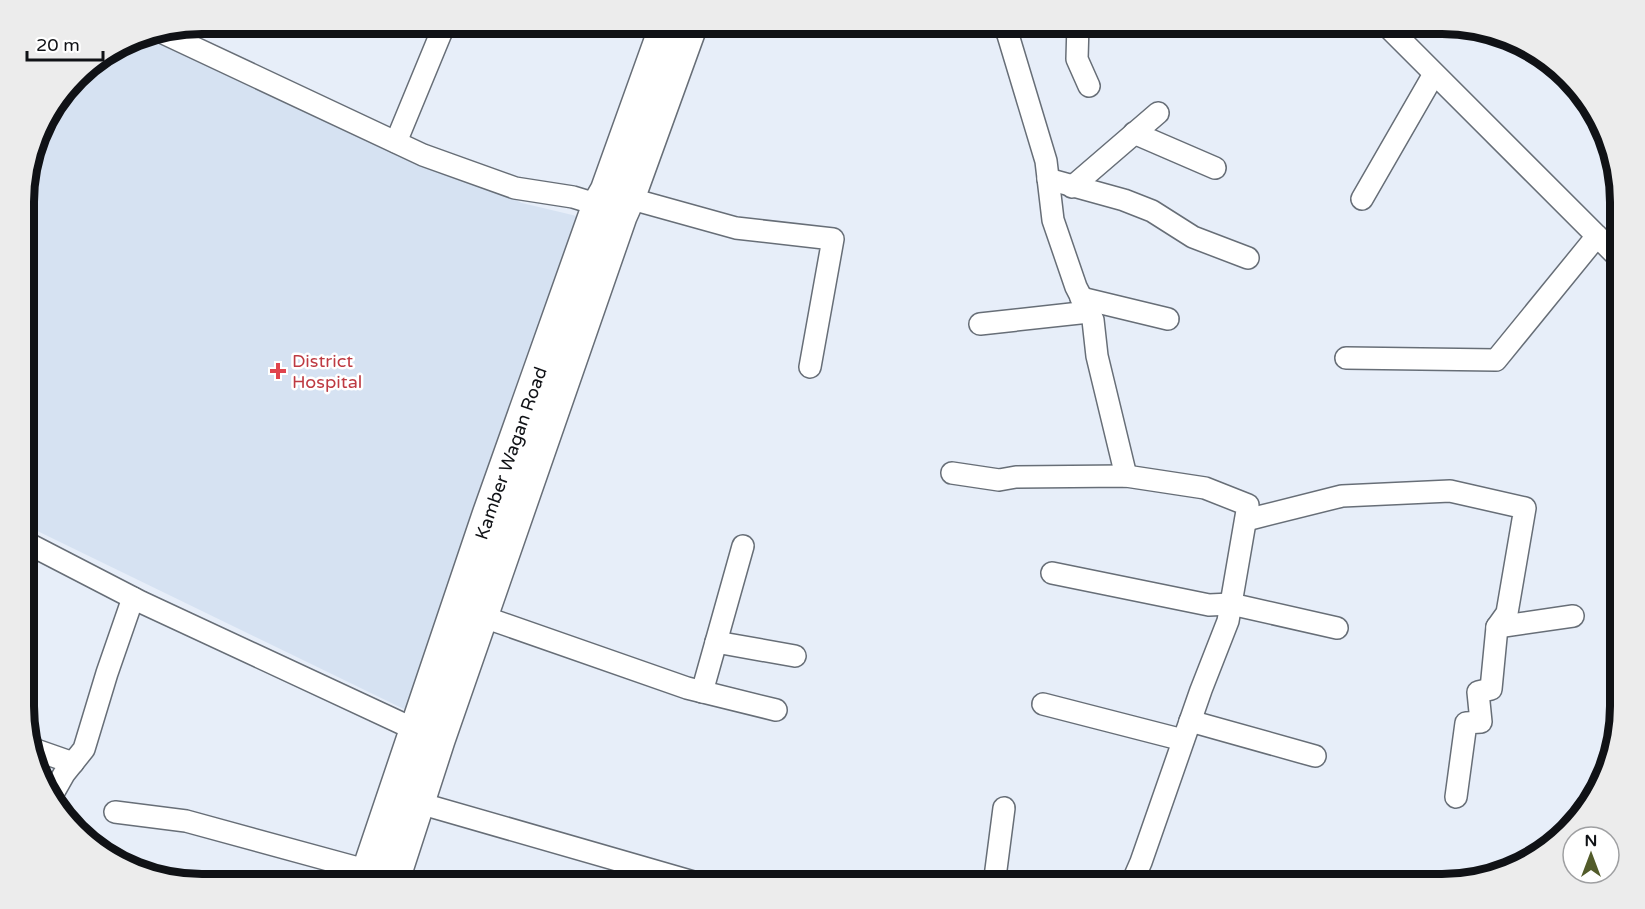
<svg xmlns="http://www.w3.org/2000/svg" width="1645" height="909" font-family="'Varela Round',sans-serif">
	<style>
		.built { fill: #d6e2f2 }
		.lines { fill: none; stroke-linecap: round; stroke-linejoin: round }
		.street-casing { stroke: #676e77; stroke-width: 24 }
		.primary-casing { stroke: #676e77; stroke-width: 36 }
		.street { stroke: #fff; stroke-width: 21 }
		.primary { stroke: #fff; stroke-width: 33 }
		.health-dot { fill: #e0444e; stroke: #fff; stroke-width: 2 }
		.labels { text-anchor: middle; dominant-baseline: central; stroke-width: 5; stroke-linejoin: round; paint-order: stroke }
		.health-label { font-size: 18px; fill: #be3a42; stroke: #fff; text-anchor: start }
		.street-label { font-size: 18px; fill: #101216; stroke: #fff }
		.rim { fill: none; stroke: #101216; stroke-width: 8 }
	</style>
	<rect width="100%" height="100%" fill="#e7eef9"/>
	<polygon class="built" points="151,34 522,203 585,218 410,712 25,525 25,180 43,123 85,69 135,37"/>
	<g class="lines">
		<g class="street-casing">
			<g id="street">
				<polyline points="492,24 503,26 503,24"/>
				<polyline points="1003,24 1008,35 1046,161 1053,220 1076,287 1093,320 1097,356 1126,476"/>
				<polyline points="1078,24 1077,59 1089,86"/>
				<polyline points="1385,24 1621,260"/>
				<polyline points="161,32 423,155 515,188 573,197 599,205"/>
				<polyline points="1134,133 1215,168"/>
				<polyline points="396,142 441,33 448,24"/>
				<polyline points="1048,179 1124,200 1152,211 1193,237 1248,258"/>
				<polyline points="1072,187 1158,113"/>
				<polyline points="628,198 736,228 833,239 810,367"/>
				<polyline points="1362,199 1434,74"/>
				<polyline points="1081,298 1168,319"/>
				<polyline points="980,324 1089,312"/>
				<polyline points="1346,358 1496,360 1597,236"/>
				<polyline points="952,473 999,480 1016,477 1126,476 1205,488 1248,505 1228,621 1201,690 1141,862 1131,885"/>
				<polyline points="1246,520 1342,496 1450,491 1525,508 1507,613 1497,627 1491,689 1478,692 1481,722 1466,723 1456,797"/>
				<polyline points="25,542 141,602 416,730"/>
				<polyline points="1052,573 1209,605 1231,604 1337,628"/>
				<polyline points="481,616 687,688 776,710"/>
				<polyline points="1497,627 1573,616"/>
				<polyline points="716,642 795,656"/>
				<polyline points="702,692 743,546"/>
				<polyline points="1043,704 1183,740"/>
				<polyline points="1190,721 1315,756"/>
				<polyline points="33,749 73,763"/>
				<polyline points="51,797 64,774 84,749 107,673 133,598"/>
				<polyline points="419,803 704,885"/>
				<polyline points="115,812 186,821 369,871"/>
				<polyline points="994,885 1004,808"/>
			</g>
		</g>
		<g class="primary-casing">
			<g id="primary">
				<path id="s1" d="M364,885L489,515L599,205L607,191L667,24"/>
				<polyline points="391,885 438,740 620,216 628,198 691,24"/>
			</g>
		</g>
		<use href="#street" class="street"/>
		<use href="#primary" class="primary"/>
	</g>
	<path class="health-dot" d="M275 362h6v6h6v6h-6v6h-6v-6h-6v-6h6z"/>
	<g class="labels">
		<g class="health-label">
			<text x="292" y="361">District<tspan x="292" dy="21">Hospital</tspan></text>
		</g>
		<g class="street-label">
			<text stroke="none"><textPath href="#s1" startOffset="456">Kamber Wagan Road</textPath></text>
		</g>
	</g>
	<path d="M0 0H1645V909H0ZM202 34H1442A168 168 0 0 1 1610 202V706A168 168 0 0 1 1442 874H202A168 168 0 0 1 34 706V202A168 168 0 0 1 202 34Z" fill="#ececec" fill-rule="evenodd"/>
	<path class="rim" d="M202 34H1442A168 168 0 0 1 1610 202V706A168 168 0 0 1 1442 874H202A168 168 0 0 1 34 706V202A168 168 0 0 1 202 34Z"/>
	<g transform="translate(1591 855)"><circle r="28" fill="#ffffff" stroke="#9fa0a2" stroke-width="1.5"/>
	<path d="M0-4.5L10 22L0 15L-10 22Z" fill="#525b2a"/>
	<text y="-9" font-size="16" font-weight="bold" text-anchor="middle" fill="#101216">N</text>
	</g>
	<path d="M27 51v9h76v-9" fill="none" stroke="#101216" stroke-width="3"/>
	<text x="36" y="51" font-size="18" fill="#101216" stroke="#ffffff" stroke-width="4.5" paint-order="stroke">20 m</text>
</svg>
